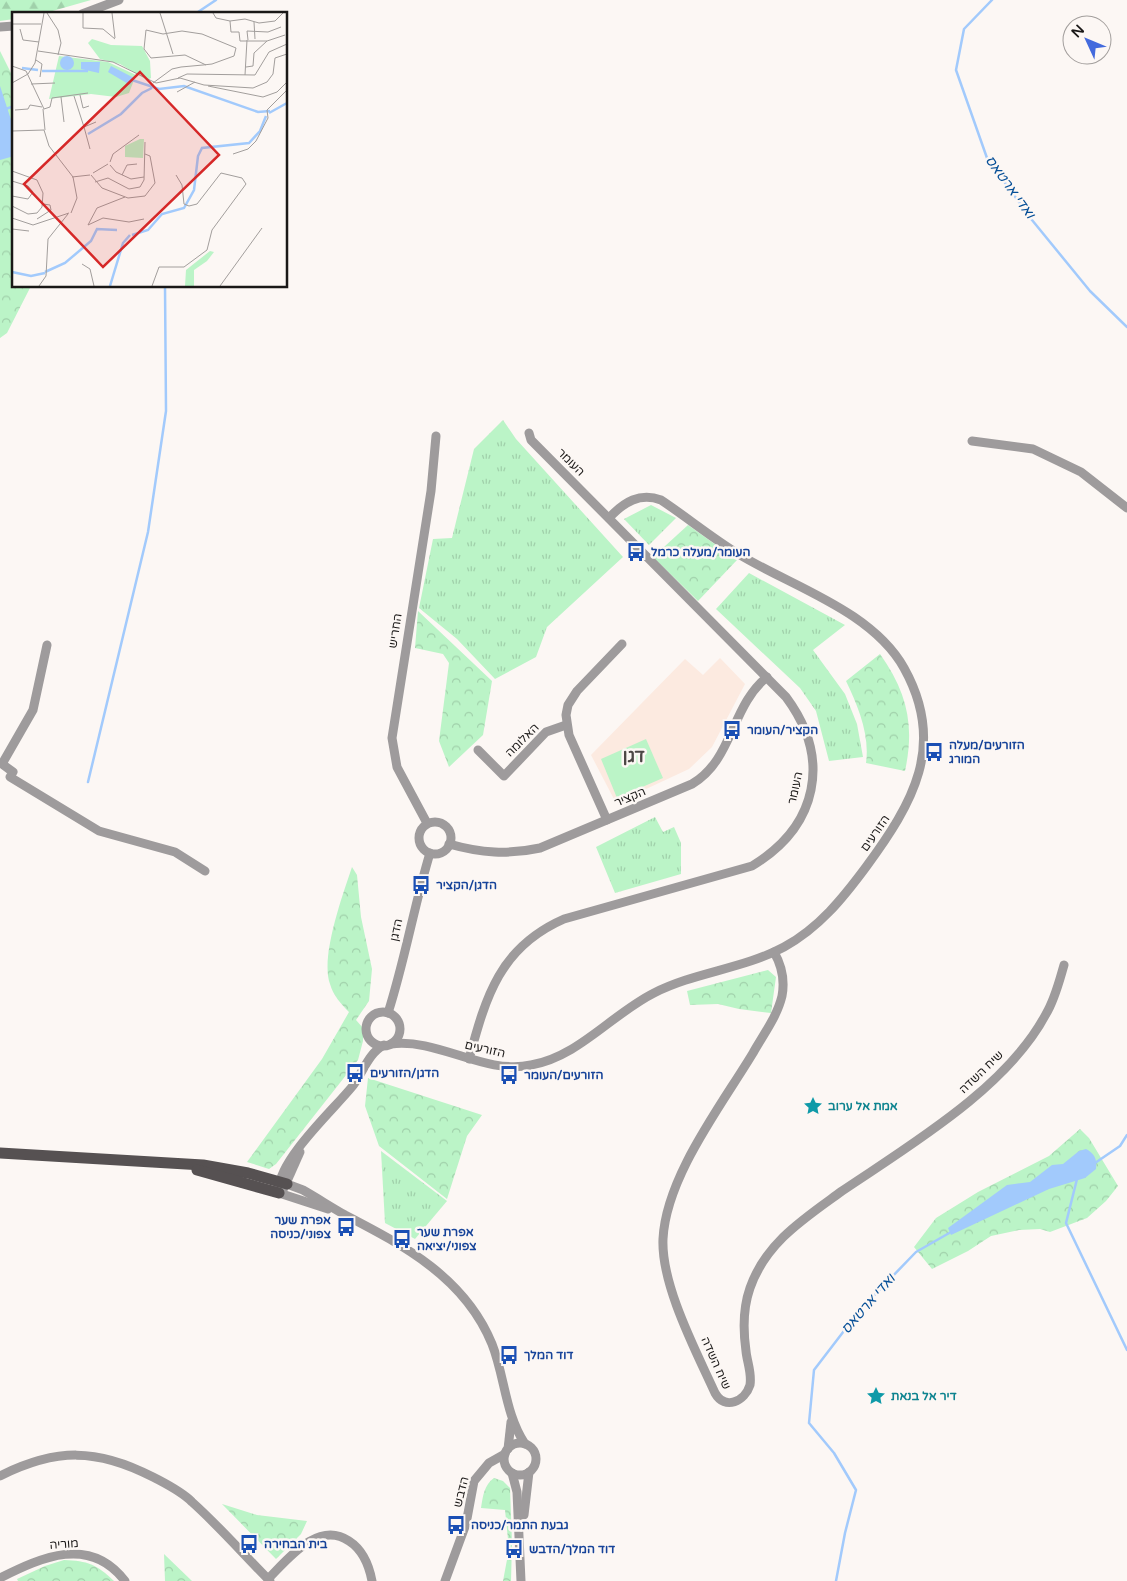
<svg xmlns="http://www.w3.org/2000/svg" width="1127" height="1581" font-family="'Varela Round',Heebo,sans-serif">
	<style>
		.education { fill: #fceae0 }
		.grass { fill: url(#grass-tufts) }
		.forest { fill: url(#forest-firs) }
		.park { fill: url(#park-crowns) }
		.pitch { fill: #bbf4c7 }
		.water { fill: #a2cafc }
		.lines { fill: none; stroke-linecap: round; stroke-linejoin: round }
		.stream { stroke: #a2cafc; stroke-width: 2.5 }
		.minor { stroke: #9e9b9c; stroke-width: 9 }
		.major { stroke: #565152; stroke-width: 11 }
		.labels { text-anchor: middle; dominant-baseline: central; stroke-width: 5; stroke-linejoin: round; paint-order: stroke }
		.street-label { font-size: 12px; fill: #1a1817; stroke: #fcf7f4 }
		.transit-label { font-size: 12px; font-weight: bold; fill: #164399; stroke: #fcf7f4; text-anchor: start }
		.culture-label { font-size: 12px; font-weight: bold; fill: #0d838f; stroke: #fcf7f4; text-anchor: start }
		.water-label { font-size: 14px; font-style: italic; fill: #064f97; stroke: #fcf7f4 }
		.district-label { font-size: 18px; font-weight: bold; fill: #4c4745; stroke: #fcf7f4 }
		.inset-river { fill: none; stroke: #a2cafc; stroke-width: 2.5 }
		.inset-road { fill: none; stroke: #a29e9c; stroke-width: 1 }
		.view { fill: #d62828; fill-opacity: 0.15; stroke: #d62828; stroke-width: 2.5 }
		.inset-edge { fill: none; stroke: #1a1817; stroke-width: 2.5 }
	</style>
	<defs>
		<pattern id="grass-tufts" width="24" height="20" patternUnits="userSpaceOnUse" patternTransform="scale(1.25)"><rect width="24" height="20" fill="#bbf4c7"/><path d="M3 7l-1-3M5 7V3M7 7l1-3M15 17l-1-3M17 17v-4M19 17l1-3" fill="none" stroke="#a0d0aa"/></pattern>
		<pattern id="forest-firs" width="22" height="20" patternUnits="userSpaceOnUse" patternTransform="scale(1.25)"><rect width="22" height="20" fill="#bbf4c7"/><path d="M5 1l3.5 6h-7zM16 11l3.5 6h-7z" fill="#a0d0aa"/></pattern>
		<pattern id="park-crowns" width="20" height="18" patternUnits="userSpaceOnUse" patternTransform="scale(1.25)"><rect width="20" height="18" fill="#bbf4c7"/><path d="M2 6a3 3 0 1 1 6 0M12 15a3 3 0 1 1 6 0" fill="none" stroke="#a0d0aa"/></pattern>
	</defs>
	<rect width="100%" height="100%" fill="#fcf7f4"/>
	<polygon class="education" points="720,658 745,684 712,747 689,769 616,803 591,755 685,659 703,675"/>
	<g class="grass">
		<polygon points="503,420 516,439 623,557 547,627 536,657 495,679 457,639 419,608 433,539 452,538 474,449"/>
		<polygon points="651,505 676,518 649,545 624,519"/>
		<polygon points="749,573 845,625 813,650 845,694 857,724 863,757 829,761 816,711 800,688 716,609"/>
		<polygon points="655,817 663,832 674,827 681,843 681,874 615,893 596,847"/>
		<polygon points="381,1151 447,1201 415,1239 385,1223"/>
	</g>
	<polygon class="forest" points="0,0 91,0 42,14 14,14 14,19 0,21"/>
	<g class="park">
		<polygon points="0,51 14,79 14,286 31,286 7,333 0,338"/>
		<polygon points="688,525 737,560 698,601 653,557"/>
		<polygon points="418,611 492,681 483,735 449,767 439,741 449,663 443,654 415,648"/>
		<path d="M880,654C907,692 915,725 905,771L866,763C870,735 858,706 846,681Z"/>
		<path d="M352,867L357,875L361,917L372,969L369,1001L356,1020L363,1028V1041L358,1060L276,1164L269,1169L247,1162L322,1059L349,1012C341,1004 333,995 330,984C320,957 343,894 352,867Z"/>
		<polygon points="768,970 776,977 771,1013 739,1009 718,1004 690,1005 687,991"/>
		<polygon points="368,1078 482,1115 467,1136 447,1199 379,1146 365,1106"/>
		<polygon points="1080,1129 1089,1138 1118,1186 1106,1201 1087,1218 1050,1232 1040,1229 1019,1230 991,1236 968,1251 932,1269 914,1247 936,1218 978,1192 1049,1156"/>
		<path d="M494,1478L503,1481L510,1488L512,1543L511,1581H503L509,1549L505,1510L481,1508C483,1496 484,1485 494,1478Z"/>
		<polygon points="222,1504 257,1515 307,1521 301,1534 276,1559"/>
		<polygon points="164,1554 192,1581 165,1581"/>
		<path d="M64,1560C88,1561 96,1564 114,1581H18L17,1579L45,1566Z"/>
	</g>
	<polygon class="pitch" points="646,739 663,778 617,798 601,759"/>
	<g class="water">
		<polygon points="0,86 14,129 14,156 0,160"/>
		<path d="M1086,1149C1095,1154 1097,1159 1096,1169L1085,1178L1049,1189L951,1235L948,1228L1007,1185L1030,1182L1052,1165L1063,1164L1079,1151Z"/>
	</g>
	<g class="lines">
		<g class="stream">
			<polyline points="992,0 964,29 956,70 987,158 1032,220 1090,291 1127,327"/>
			<polyline points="195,14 216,0"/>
			<polyline points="0,111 14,106"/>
			<polyline points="88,782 148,532 166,411 165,286"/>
			<polyline points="1095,1163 1120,1146 1127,1135"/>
			<polyline points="1077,1179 1066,1223 1127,1350"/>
			<polyline points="836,1581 845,1533 856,1490 834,1453 809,1423 814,1370 860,1310 916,1252 951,1232"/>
		</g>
		<g class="minor">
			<polyline points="82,14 119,0"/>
			<polyline points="0,27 14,26"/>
			<polyline points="972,441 1033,449 1081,472 1127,508"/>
			<polyline points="47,645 33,710 2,764 13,772 10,777 99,831 175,852 205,871"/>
			<polyline points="478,750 504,776 546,732 566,725"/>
			<polyline points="607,820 569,735 566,715 568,705 577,691 622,644"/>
			<circle cx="435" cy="838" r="16"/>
			<polyline points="427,823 397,767 392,738 431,491 436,436"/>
			<path d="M449,844C481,853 508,855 540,848L692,784C733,760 731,706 767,677"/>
			<path d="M774,952C782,966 785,980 782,996C777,1017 763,1035 753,1053C721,1106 666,1177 663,1239C661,1285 696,1351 715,1393C725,1411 745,1401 750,1385C752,1373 747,1362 746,1351C743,1330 743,1308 750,1288C766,1242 805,1218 842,1191C910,1145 1007,1088 1046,1014C1055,999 1059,982 1064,965"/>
			<circle cx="383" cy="1029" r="17"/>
			<path d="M388,1013C405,960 414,906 430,853"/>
			<path d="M391,1044C439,1038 483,1075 531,1065C578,1057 612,1014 654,993C695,972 743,969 784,947C819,928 843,898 866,867C913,803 947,745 904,668C872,611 793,587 740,555C712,538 688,518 661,500C640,492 624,502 609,518"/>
			<path d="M469,1059C486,996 500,947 564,919L752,866C818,826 832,759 786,697L531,440L529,433"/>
			<path d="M287,1184L303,1190C317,1198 331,1207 345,1215C405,1246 465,1278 492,1344C505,1377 505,1414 525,1444"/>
			<path d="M279,1188C280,1159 332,1111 351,1088C363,1074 367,1054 384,1045"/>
			<polyline points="284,1188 300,1152"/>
			<polyline points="279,1193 328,1209"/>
			<circle cx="520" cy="1459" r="16"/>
			<polyline points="508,1449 511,1422"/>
			<polyline points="512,1473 517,1492 521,1581"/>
			<path d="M0,1476C56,1448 97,1448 153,1477C166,1484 181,1491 192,1502C219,1526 244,1555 270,1581"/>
			<polyline points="524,1515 529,1472"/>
			<path d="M0,1578C42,1557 90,1535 125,1581"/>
			<path d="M268,1579C288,1559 318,1520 349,1541C363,1550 369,1565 372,1581"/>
			<polyline points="445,1581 466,1524 474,1481 489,1463 505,1454"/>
		</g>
		<g class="major">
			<polyline points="0,1153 203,1165 248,1173 287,1184"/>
			<polyline points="197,1170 279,1193"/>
		</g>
	</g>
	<defs>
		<g id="bus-bare" transform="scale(1.5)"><path d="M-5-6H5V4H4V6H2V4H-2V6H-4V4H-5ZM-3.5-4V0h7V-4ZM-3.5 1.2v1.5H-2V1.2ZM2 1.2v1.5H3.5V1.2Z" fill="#1a4fb4" stroke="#fcf7f4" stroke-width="2.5" paint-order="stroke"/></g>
		<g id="sight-bare" transform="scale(1.5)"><path d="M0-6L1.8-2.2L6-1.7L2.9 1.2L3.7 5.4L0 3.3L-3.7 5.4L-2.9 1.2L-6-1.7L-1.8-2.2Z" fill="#0f9aa8" stroke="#fcf7f4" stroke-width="2.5" paint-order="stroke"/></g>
	</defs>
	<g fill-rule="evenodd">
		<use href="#bus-bare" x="636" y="552"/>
		<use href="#bus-bare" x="732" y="730"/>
		<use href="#bus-bare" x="934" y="752"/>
		<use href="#bus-bare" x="421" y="885"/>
		<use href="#bus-bare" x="355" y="1073"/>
		<use href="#bus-bare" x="509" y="1075"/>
		<use href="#sight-bare" x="813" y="1106"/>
		<use href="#bus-bare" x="346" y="1227"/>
		<use href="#bus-bare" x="402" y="1239"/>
		<use href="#bus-bare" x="509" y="1355"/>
		<use href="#sight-bare" x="876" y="1396"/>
		<use href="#bus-bare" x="456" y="1525"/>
		<use href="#bus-bare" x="249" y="1544"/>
		<use href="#bus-bare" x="514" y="1549"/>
	</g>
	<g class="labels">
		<g class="street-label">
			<text transform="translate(571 462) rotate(45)">העומר</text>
			<text transform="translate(395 631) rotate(-81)">החריש</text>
			<text transform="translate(522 740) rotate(-45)">האלומה</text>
			<text transform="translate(795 788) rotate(-77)">העומר</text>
			<text transform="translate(630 797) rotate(-23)">הקציר</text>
			<text transform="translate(875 833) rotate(-55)">הזורעים</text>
			<text transform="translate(396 930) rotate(-78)">הדגן</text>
			<text transform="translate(485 1049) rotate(13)">הזורעים</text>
			<text transform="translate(981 1072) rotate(-44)">שיח השדה</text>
			<text transform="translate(716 1363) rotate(66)">שיח השדה</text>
			<text transform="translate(461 1492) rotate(-76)">הדבש</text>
			<text transform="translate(64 1544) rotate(-4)">מוריה</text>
		</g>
		<g class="transit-label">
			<text x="651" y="552">העומר/מעלה כרמל</text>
			<text x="747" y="730">הקציר/העומר</text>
			<text x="949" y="745">הזורעים/מעלה<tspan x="949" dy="14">המורג</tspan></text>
			<text x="436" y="885">הדגן/הקציר</text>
			<text x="370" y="1073">הדגן/הזורעים</text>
			<text x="524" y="1075">הזורעים/העומר</text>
			<text x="331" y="1220" text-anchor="end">אפרת שער<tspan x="331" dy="14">צפוני/כניסה</tspan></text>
			<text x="417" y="1232">אפרת שער<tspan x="417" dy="14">צפוני/יציאה</tspan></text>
			<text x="524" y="1355">דוד המלך</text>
			<text x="471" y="1525">גבעת התמר/כניסה</text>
			<text x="264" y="1544">בית הבחירה</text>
			<text x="529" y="1549">דוד המלך/הדבש</text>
		</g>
		<g class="culture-label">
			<text x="828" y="1106">אמת אל ערוב</text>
			<text x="891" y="1396">דיר אל בנאת</text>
		</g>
		<g class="water-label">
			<text transform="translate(1010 187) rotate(54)">ואדי ארטאס</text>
			<text transform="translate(868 1304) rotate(-49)">ואדי ארטאס</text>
		</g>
		<g class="district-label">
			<text x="634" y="756">דגן</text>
		</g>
	</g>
	<g transform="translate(12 12)">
		<rect width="275" height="275" fill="#fcf7f4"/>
		<path d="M128,127H132L131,146L113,145V134ZM198,239L202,240L195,249L182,258V274H173L174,258Z" fill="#bbf4c7"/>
		<path d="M80,27L99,33L130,34L138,49L139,66L135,68L108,52L88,47L76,31Z" fill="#bbf4c7"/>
		<path d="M47,44L96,50L124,63L117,81L104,85L79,82L37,87Z" fill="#bbf4c7"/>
		<path d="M48 51a7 7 0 1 1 14 0a7 7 0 1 1-14 0ZM69,50H88L87,61L69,57ZM99,54L122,66L118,73L96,60Z" fill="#a2cafc"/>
		<path class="inset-river" d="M10,56L26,58M30,59H76M120,68L147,77L172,74L246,100L258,99M257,101L275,91M76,122L109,102L130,81L140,76M120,223L136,218L150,202L172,196L182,178L186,144L190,136L237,131L248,119L254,104M0,260L19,264L33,261M33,260L53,251L79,229L85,217L105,218M98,274L111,231L118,223"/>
		<path class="inset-road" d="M35,1L46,18L49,31L46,43M71,1V16L91,17L103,27M100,1L103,26M148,1L161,42M201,1L204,6L218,9L233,7L247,11L263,9L271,1M218,9L219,20H227L228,29H255L273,23M242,10L243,27M0,12H29M8,17L11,28L27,30M236,28L235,19L256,20L269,15M26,39L101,50L144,71L168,66L192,73L241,76L255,70L261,62L263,46L275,42M24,48L30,52L28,65M0,54L14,59L32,97L38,95L40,86L76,81M234,55L241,54L242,41L255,29M233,63L235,28M166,66L175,62L243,63L257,40L275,32M0,71L16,62L23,51L32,1M141,71L160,57L169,55L191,53L200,52L222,44L224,36L190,22L170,19L151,22L134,18L132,37L139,46L173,43L194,53M19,72L43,71M196,74L251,85L265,80L275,70M165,80L183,70M68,83L71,96L77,94M62,84L72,115M49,85L52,110M31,97L33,118M3,98L16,97L18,93L30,95M0,119L32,118L37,134L61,165M78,137L72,115L84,110M221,142L236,137L244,129L256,106L255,98L275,78M98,150L101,142L127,123M98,153L104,160L119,167L132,165M0,159L25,168L31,181L30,195L25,201L16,202L0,194M81,161L96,152M79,163L90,176L116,186L133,184L143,171L138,144L133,142M110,163L115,153L125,152M60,165L78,163M0,169L16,174L21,180L16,187L0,184M83,170L96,166L117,177L128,175L132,168L133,130M113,185L85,196L76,213L91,206L117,210L132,207M59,201L65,186L61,165M0,206L21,213L57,201M25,207L39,198L38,193L31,192M0,217L17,219M70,252L78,257L82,274M27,274L34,264L36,227L56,202M140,274L147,255H172L195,238L200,218L234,172L230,166L209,161L185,192L177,194L172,192L170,173L164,163M208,274L250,216"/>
		<path class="view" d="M128,60L207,143L91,255L12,172Z"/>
		<rect width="275" height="275" class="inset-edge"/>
	</g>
	<g transform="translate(1087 40) rotate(314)"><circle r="24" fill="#fcf7f4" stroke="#a29e9c"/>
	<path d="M0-4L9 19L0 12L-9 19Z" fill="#436add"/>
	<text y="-8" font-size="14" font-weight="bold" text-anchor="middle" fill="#1a1817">N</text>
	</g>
</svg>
